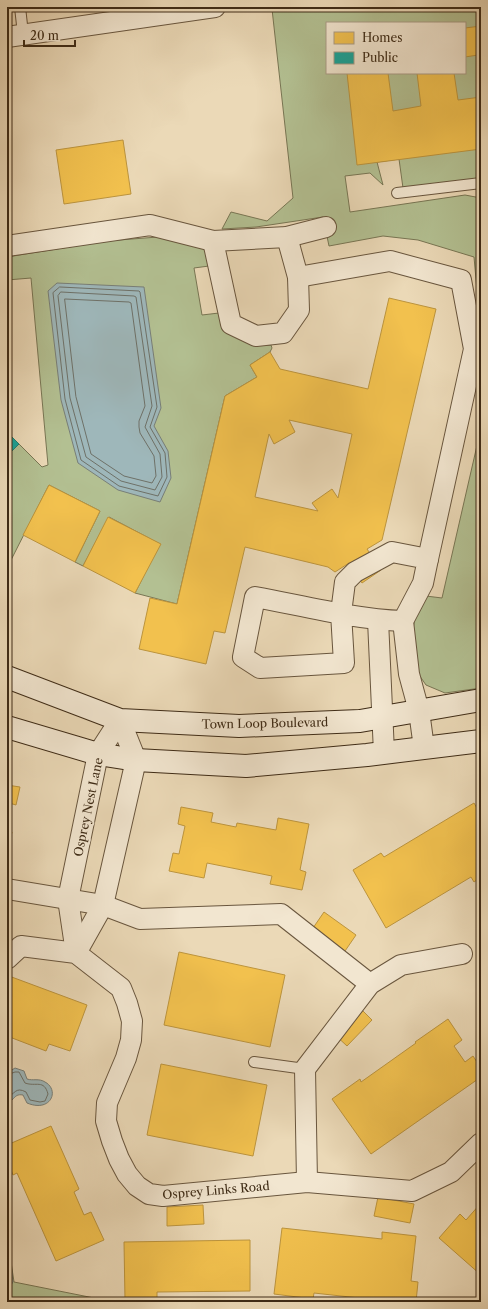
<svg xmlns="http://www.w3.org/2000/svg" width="488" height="1309" font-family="'Libre Caslon Text',serif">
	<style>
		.green { fill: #b3c092; stroke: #787654; fill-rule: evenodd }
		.water { fill: #9eb7ba; stroke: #787f78 }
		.homes { fill: #f2c14e; stroke: #bc943d; fill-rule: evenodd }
		.public { fill: #17a398; stroke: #237f71 }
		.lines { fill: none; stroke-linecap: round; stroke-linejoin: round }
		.shore { stroke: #6e7168; stroke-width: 1 }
		.lane-casing { stroke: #69563e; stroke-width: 12 }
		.street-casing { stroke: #69563e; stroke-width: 22 }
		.secondary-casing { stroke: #3e2b16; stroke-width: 24 }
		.lane { stroke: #f2e6d0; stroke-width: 10 }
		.street { stroke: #f2e6d0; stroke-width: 20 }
		.secondary { stroke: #f2e6d0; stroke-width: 22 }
		.labels { text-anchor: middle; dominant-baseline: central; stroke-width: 4; stroke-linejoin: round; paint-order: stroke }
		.street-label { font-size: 12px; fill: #3e2b16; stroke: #f2e6d0 }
	</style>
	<rect width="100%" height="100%" fill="#ebd9b7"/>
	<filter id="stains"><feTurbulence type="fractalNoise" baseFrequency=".005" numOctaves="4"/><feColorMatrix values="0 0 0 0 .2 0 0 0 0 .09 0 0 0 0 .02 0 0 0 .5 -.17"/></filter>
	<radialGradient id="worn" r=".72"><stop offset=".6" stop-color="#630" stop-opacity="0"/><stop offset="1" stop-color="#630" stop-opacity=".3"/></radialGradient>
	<g class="green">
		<path d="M291,7H481V179L403,188L399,159L377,162L383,185L370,173L345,176L350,212L465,195L481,198V335L474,257L418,240L383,236L329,246L323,217L256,227L222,229L231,212L267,221L293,198L272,9ZM327,23H465V73H327Z"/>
		<polygon points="158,237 207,249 209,266 194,268 202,315 219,313 223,329 252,345 271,345 272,348 270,352 250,365 257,377 225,396 177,604 135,593 160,544 109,517 83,566 75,562 100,511 49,485 7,568 7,456 19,444 42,467 48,465 31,278 7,280 7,257 106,241"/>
		<polygon points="481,428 481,688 445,693 426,685 415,669 411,639 416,613 426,596 442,598"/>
		<polygon points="7,1250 10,1255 14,1282 104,1300 176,1302 7,1302"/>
	</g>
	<g class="water">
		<polygon points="57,283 144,287 161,408 154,426 168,451 171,478 160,502 118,490 78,463 61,400 48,291"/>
		<path d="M15,1068L24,1071L27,1079C33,1081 39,1078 45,1082C60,1090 51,1113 27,1103L23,1095C17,1094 16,1096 12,1100L7,1101V1073Z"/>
		<polygon points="7,1250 10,1255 13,1282 7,1291"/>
	</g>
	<g class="homes">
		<polygon points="481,26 481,80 478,55 465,57 465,28"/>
		<polygon points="347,73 388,73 393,111 421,106 417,73 454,73 458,100 481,97 481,149 357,165"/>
		<polygon points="123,140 131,194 64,204 56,150"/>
		<path d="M389,298L436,309L382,540L367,549L381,570L362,583L349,563L335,572L328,567L245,547L225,633L214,631L206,664L139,649L150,598L177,604L225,396L257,377L250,365L270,352L280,369L368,389ZM289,420L352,434L338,498L332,489L312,503L318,511L255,497L269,434L274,444L295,432Z"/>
		<polygon points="49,485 100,511 75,562 23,535"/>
		<polygon points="108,517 161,544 135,593 83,566"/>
		<polygon points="7,785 20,787 16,805 9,803 7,815"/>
		<polygon points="474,803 481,815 481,823 479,824 481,827 481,877 474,882 471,877 386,928 353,870 381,853 384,857"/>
		<polygon points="181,807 213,813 211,822 236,827 237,823 276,830 278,818 309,824 300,870 306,872 302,890 270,884 272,876 207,863 204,878 169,871 173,853 179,854 185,826 178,824"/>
		<polygon points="7,831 12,832 8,851 7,851"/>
		<rect x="479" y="898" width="2" height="32"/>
		<polygon points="324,912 356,935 345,951 313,928"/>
		<polygon points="179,952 285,975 270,1047 164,1025"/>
		<polygon points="9,976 87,1005 70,1051 49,1044 46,1051 7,1036 7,981"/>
		<polygon points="359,1007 372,1020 347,1046 333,1033"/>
		<polygon points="448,1019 462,1040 454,1046 465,1062 473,1056 481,1068 481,1077 371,1154 332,1099 360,1079 361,1082 416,1043 415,1042"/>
		<polygon points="161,1064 267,1085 253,1156 147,1135"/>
		<polygon points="51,1126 79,1189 74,1192 84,1215 91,1212 104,1240 56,1261 17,1173 13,1175 7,1160 7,1145"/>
		<polygon points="378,1197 414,1204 410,1223 374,1216"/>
		<polygon points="481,1203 481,1275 439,1238 460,1214 466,1220"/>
		<polygon points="203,1205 204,1224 167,1226 167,1207"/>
		<polygon points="282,1228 382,1239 382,1232 416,1236 411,1281 418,1282 416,1302 377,1299 377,1300 314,1293 313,1299 274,1294"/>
		<polygon points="250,1240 250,1291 157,1292 157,1299 125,1300 124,1242"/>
	</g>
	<polygon class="public" points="7,432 19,444 7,456"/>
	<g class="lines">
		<g class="shore">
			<polygon points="60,287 139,291 140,292 157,407 150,427 165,453 167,477 158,496 119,486 81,460 65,399 53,293"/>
			<polygon points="61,292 134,296 136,297 152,406 145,427 160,454 162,477 155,490 121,481 86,457 70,398 58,296"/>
			<polygon points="65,299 129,302 131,303 145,406 139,421 139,427 140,433 154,456 156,476 152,483 124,476 91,454 76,397"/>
			<path d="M7,1075L15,1072H19L25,1083C36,1087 44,1079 48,1094L45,1101L40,1102L30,1100L26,1092C15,1086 15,1095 7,1097"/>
		</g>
		<g class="lane-casing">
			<g id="lane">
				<polyline points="20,7 23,34"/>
				<polyline points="397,193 481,183"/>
				<polyline points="254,1062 305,1069"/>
			</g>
		</g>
		<g class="street-casing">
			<g id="street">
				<polyline points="7,37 215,7"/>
				<polyline points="213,241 231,324 256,336 283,333 299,310 298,277 287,237"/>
				<polyline points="7,246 150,225 213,241 287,237 326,227"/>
				<polyline points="298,277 390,261 461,280 474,349 428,559"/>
				<polyline points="378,620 384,753"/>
				<path d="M403,621C354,619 304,606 255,597L243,657L260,668L344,663L341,613L345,582L355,572L392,552L428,559L423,583L403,621L409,674L419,711L424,748"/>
				<polyline points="7,889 103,905 140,919 281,914 370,984"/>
				<polyline points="76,953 103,905 136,760 120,720"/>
				<polyline points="76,953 68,899 98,754 120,720"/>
				<polyline points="7,959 21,946 76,953 121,988 127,1003 132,1021 131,1040 126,1058 107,1103 106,1121 112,1141 119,1159 127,1174 137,1186 149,1194 163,1196 307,1182 412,1191 451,1172 481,1143"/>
				<polyline points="307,1182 305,1069 370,984 401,965 462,954"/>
			</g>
		</g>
		<g class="secondary-casing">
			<g id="secondary">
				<polyline points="7,677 120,720 239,726 360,721 481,700"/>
				<polyline points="7,727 98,754 136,760 246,766 367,755 481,741"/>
			</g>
		</g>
		<use href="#lane" class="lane"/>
		<use href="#street" class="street"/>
		<use href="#secondary" class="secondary"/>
	</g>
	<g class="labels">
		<g class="street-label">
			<text transform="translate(265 723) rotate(-1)">Town Loop Boulevard</text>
			<text transform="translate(88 807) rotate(-78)">Osprey Nest Lane</text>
			<text transform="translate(216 1190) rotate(-5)">Osprey Links Road</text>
		</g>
	</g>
	<rect width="488" height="1309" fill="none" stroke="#ebd9b7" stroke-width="24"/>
	<rect x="8" y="8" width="472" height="1293" fill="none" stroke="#3e2b16" stroke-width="2"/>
	<rect x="12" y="12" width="464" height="1285" fill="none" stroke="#3e2b16"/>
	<rect x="326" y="22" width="140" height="52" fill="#f2e6d0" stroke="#aa9b86"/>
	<rect x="334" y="32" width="20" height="12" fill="#f2c14e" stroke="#aa9b86"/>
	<text x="362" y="42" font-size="12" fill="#3e2b16">Homes</text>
	<rect x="334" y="52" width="20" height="12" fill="#17a398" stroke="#aa9b86"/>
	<text x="362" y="62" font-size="12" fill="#3e2b16">Public</text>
	<path d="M24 40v6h51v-6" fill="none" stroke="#3e2b16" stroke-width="2"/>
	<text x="30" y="40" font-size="12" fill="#3e2b16" stroke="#f2e6d0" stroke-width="3" paint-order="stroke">20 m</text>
	<rect width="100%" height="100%" filter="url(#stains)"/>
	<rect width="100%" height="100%" fill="url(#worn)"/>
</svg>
